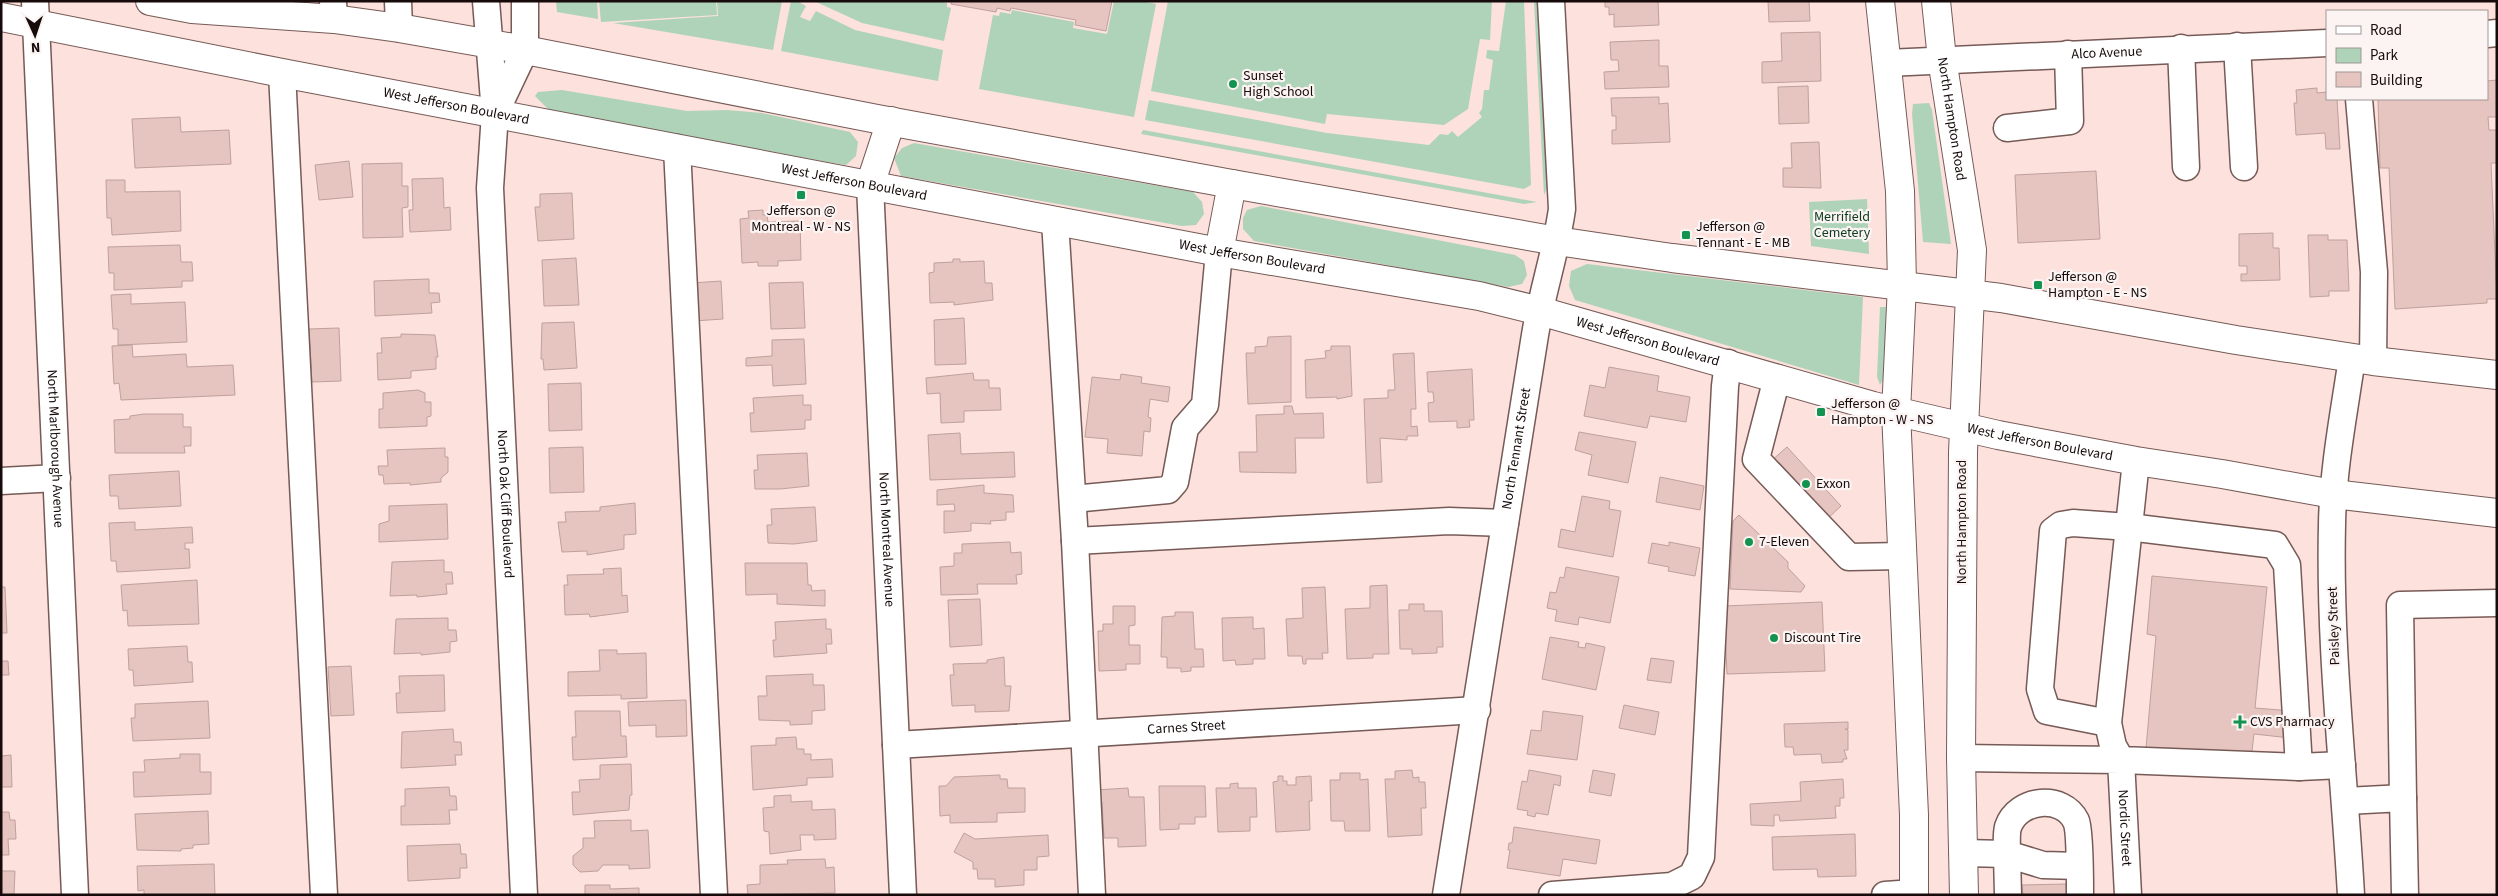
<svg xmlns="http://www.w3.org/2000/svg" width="2498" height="896" font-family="'Source Sans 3',sans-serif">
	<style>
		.green { fill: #afd3b8 }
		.building { fill: #e6c5c0; stroke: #bfa09b }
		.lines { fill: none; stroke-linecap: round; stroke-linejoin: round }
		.minor-casing { stroke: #765a56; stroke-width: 29 }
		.major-casing { stroke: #765a56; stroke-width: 30 }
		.minor { stroke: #fff; stroke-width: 26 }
		.major { stroke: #fff; stroke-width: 28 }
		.poi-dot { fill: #129350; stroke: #fbf4f3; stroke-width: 2 }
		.labels { text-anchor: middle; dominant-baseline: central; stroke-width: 4.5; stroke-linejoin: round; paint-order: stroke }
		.street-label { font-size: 14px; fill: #160b0a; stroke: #fbf4f3 }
		.poi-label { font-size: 14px; fill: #160b0a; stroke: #fbf4f3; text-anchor: start }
		.park-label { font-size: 14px; fill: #0c391f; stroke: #fbf4f3 }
	</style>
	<rect width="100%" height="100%" fill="#fce1dd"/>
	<g class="green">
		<polygon points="556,1 597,1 598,19 557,12"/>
		<polygon points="599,1 716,1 717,15 601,22"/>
		<polygon points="717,1 782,1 773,50 613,23 718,16"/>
		<polygon points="791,1 797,1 806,6 800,17 810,21 816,11 855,30 943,50 938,81 781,51"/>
		<polygon points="814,1 939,1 947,3 947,7 951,8 944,41 862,23"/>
		<polygon points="1114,1 1142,1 1156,4 1134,117 979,89 993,15 999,16 1000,12 1011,14 1012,10 1074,22 1073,28 1107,34"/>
		<polygon points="1168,1 1492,1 1490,40 1480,39 1468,109 1444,125 1327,114 1325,124 1151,91"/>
		<polygon points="1506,1 1524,1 1531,185 1524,189 1145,120 1149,100 1327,133 1429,145 1440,134 1448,135 1452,131 1458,137 1482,117 1479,113 1482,109 1484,90 1489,90 1493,60 1486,58 1487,50 1499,51"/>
		<polygon points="1534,1 1540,1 1548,186 1544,195"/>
		<polygon points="562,90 687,111 727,110 762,113 850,132 858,142 856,156 846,165 827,162 549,110 535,96 538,92"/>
		<polygon points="1929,103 1932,110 1951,244 1923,242 1912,114 1913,104"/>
		<polygon points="1143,130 1537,202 1524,204 1141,134"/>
		<polygon points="914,143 1193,192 1202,202 1204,214 1196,225 1182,226 901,176 894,158 902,148"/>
		<polygon points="1867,199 1869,254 1811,246 1809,202"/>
		<polygon points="1261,206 1515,255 1524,261 1527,275 1522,284 1508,287 1254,241 1243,229 1243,218 1247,210"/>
		<polygon points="1587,264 1863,297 1859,385 1575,300 1569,286 1571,271"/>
		<polygon points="1880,307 1886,307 1884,378 1880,385 1877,377"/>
	</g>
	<g class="building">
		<polygon points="951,1 1112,1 1106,31 1075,25 1076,20 1011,8 1010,11 997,8 996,12 951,4"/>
		<polygon points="1605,1 1658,1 1659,25 1614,27 1614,14 1609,15 1609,7 1605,7"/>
		<polygon points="1768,1 1809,1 1810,21 1769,22"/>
		<polygon points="1820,32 1821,81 1762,83 1762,62 1782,61 1781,33"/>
		<polygon points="1659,40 1659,66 1668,66 1669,87 1605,89 1604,72 1619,71 1618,60 1611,60 1610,42"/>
		<polygon points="2497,80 2497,117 2488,117 2489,130 2497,130 2497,163 2491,163 2497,299 2487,299 2487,303 2395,309 2389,168 2380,168 2378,99 2487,99 2487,81"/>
		<polygon points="1808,86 1809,123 1779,124 1778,87"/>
		<polygon points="2317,88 2317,93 2327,92 2327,99 2337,99 2340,149 2326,149 2325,133 2296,135 2294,103 2297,103 2296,90"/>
		<polygon points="1659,97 1659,104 1668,103 1670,142 1612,144 1612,130 1616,130 1616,116 1612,116 1611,98"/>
		<polygon points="180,117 181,132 229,130 231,164 135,168 132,119"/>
		<polygon points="1819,142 1821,188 1783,187 1783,168 1792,168 1791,143"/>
		<polygon points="349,161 353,197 319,200 315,165"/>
		<polygon points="402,163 402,186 408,186 408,207 402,208 403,237 363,238 362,164"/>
		<polygon points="2096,171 2100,239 2018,243 2015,175"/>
		<polygon points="443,178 444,208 450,207 451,230 410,232 409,210 413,210 412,179"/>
		<polygon points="106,180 125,180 125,192 180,191 181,231 112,235 111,218 107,218"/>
		<polygon points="572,193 574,239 538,241 535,207 540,207 540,194"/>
		<polygon points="763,210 763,215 767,215 768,222 800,221 801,260 778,261 778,266 758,266 758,262 742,263 740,219 749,218 748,211"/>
		<polygon points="2273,233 2273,248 2279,248 2280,280 2241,281 2241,274 2247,274 2247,266 2239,266 2239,234"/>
		<polygon points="2308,235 2328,235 2328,240 2347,240 2349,291 2329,291 2329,296 2310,297"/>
		<polygon points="180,245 181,262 192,262 193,281 182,281 182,287 114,290 114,273 109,273 108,247"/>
		<polygon points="576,258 579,305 544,306 542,260"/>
		<polygon points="953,259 960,259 960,262 984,261 985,283 992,283 993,300 954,305 954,302 930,303 929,273 934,272 934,263 953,262"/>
		<polygon points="429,279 429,293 439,293 440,302 431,303 432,313 375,316 374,281"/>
		<polygon points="721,281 723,319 694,321 692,283"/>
		<polygon points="803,282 805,328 771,329 769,283"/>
		<polygon points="131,294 131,304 185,302 187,342 118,345 118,329 113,329 111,295"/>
		<polygon points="964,318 966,364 935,365 934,320"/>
		<polygon points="574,322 577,368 544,370 543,359 541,359 542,323"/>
		<polygon points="339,328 341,381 312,382 309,329"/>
		<polygon points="401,334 435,335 438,357 436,357 436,369 411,371 411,378 378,380 377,353 382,353 381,338 401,337"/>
		<polygon points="1291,336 1291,402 1248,404 1246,353 1255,353 1255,347 1267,346 1268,337"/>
		<polygon points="804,339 806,384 773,386 772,365 746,366 746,358 772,356 772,340"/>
		<polygon points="132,345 133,357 186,354 187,367 233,365 235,395 121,400 119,383 114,384 112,346"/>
		<polygon points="1331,346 1350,346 1352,396 1337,399 1337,397 1306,398 1305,360 1326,358 1325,351 1331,350"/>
		<polygon points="1414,353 1416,409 1411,409 1411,427 1417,426 1418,436 1407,436 1407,440 1380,438 1382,482 1367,483 1364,399 1388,398 1388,390 1395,390 1393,354"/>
		<polygon points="1609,367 1659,376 1657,391 1690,397 1686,422 1650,416 1647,428 1584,416 1590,385 1605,388"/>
		<polygon points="1472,369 1474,420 1469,420 1470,427 1457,428 1457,421 1429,422 1428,403 1434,402 1433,392 1428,392 1427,372"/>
		<polygon points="973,373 974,380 989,380 989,388 1000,388 1001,410 964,411 964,422 941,423 940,393 927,394 926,378"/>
		<polygon points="1121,374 1142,377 1141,383 1170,387 1168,402 1150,399 1148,417 1151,418 1150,432 1144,431 1142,456 1107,453 1108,439 1085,437 1092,377 1120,380"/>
		<polygon points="581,383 582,430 549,431 548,384"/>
		<polygon points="418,390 425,393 425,402 431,402 431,416 427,417 427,426 379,428 379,409 383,409 383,393"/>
		<polygon points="803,395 803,405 811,405 811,420 805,420 805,429 751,432 750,413 754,413 753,398"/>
		<polygon points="1284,406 1292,406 1294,414 1323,413 1324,438 1295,438 1296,473 1240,472 1239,452 1257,452 1256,415 1284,414"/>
		<polygon points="144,414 183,414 183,427 191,427 191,446 184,446 185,453 115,453 114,420 130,419 130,416"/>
		<polygon points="1579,432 1636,442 1628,483 1588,475 1592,455 1575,450"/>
		<polygon points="960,433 961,454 1014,452 1015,477 930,480 928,435"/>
		<polygon points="583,447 584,492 550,493 549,448"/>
		<polygon points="1787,447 1841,506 1825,521 1770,462"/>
		<polygon points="445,448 445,457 448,457 448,472 441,478 441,482 410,485 410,483 384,484 383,475 379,475 378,466 388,466 387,450"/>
		<polygon points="807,453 809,486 780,489 755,489 754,470 758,470 757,455"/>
		<polygon points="179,471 181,506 119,509 118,496 110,496 109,475"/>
		<polygon points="1660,477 1704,486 1700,510 1656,502"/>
		<polygon points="984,485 984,493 1013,495 1014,512 1006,512 1006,520 990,521 991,524 971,523 971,531 944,533 944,511 955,511 954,504 937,505 937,490"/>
		<polygon points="1582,496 1610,501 1609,509 1621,511 1613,557 1558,547 1561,529 1575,532"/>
		<polygon points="635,503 636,534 624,535 624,549 587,555 587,551 562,552 558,522 566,522 565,512 600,511 600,507"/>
		<polygon points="447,504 448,539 379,542 379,524 389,521 389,506"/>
		<polygon points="815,507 817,541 794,544 768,543 767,525 772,525 771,509"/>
		<polygon points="1739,515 1788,562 1788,568 1805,586 1801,592 1730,589 1733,521"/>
		<polygon points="135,522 135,530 192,527 193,543 185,543 185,549 189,549 190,568 117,572 116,561 111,561 109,523"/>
		<polygon points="1010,542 1011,553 1021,552 1022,574 1016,575 1017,584 977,584 978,594 941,595 940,567 954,566 954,553 962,553 962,544"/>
		<polygon points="1669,542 1700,548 1695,576 1668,571 1669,567 1648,563 1652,543 1669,546"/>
		<polygon points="444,560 444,572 452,572 453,584 446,584 447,594 417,597 417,595 390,596 392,562"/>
		<polygon points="745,563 807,563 808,585 811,585 812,591 825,590 825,606 777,604 777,594 746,595"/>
		<polygon points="1566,567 1619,577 1610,623 1579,617 1578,625 1555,621 1557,610 1547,608 1550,592 1556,593 1560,577 1564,578"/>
		<polygon points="621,568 622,596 627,595 628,612 590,617 589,614 565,615 564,585 568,585 567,575 604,574 603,569"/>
		<polygon points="2152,576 2267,587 2255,708 2292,711 2290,738 2254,734 2252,751 2245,757 2146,748 2156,636 2147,634"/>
		<polygon points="197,580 199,624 128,626 127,610 123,611 121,585"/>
		<polygon points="1387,585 1389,654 1373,654 1373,658 1347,659 1345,609 1370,608 1370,586"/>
		<polygon points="1,587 5,587 7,633 1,633"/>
		<polygon points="1325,587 1328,653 1322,653 1323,659 1306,659 1306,664 1303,664 1302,656 1288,656 1286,619 1303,618 1302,588"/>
		<polygon points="980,599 982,645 950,647 948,600"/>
		<polygon points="1822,602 1825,671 1727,674 1724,606"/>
		<polygon points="1409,604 1424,604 1424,611 1442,611 1443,647 1437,647 1437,653 1412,654 1412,649 1400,649 1399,610 1409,610"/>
		<polygon points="1113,606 1135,606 1135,625 1129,626 1129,645 1140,645 1140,664 1126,664 1126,670 1099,671 1098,631 1103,631 1103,624 1113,624"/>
		<polygon points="1175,612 1193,612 1195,649 1203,649 1204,667 1191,667 1191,671 1181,672 1181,668 1167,668 1167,657 1161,657 1162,617 1175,616"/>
		<polygon points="1253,617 1253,629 1264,628 1265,659 1253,659 1253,664 1236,665 1235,660 1223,661 1222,618"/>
		<polygon points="448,618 448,630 456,630 457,641 450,642 450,652 421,655 421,653 394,654 396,619"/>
		<polygon points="826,619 826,629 831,629 832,644 826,644 827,653 774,657 773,640 776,640 775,622"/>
		<polygon points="1550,637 1579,642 1578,647 1585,648 1586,643 1605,647 1596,690 1542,679"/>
		<polygon points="187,646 188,662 192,662 193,682 134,686 133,670 129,670 128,649"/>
		<polygon points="599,650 617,650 617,654 646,653 647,698 621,699 621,695 568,696 568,672 600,671"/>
		<polygon points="1004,657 1005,686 1011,686 1009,711 975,712 975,705 952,706 950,675 954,675 953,664 987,663 987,660"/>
		<polygon points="1651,658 1674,661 1671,683 1647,680"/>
		<polygon points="1,661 8,661 9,675 1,675"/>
		<polygon points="351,666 354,715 331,716 328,667"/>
		<polygon points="813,674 813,685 824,685 825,710 812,711 812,724 790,725 790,721 759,720 758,696 767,696 766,676"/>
		<polygon points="444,675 445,711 397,713 396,693 400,693 399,676"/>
		<polygon points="686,700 687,736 656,737 656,725 629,726 628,702"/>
		<polygon points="208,701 210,738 133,741 131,718 135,718 135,704"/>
		<polygon points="1624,705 1659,712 1655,735 1619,728"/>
		<polygon points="575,711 620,711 621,736 626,736 627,757 573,760 572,737 576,737"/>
		<polygon points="1543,711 1583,716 1577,760 1527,754 1531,730 1541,731"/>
		<polygon points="1848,722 1848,729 1845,729 1848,730 1848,750 1844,750 1847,759 1843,759 1843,762 1822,763 1821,754 1794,755 1793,747 1785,747 1784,724"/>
		<polygon points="453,729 454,742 461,742 462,755 455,755 456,765 401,768 402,732"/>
		<polygon points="796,737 797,749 804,749 804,754 811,754 811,760 832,759 833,777 807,778 807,785 753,790 751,746 776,745 776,738"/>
		<polygon points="180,754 200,754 200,772 211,772 211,794 134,797 133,772 145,772 144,760 180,758"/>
		<polygon points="11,755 12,787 1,787 1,756"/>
		<polygon points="631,764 632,795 630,795 629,810 573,815 572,792 580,792 579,780 600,779 600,765"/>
		<polygon points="1412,770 1413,778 1419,777 1419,782 1425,782 1426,808 1421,808 1422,835 1388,837 1385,779 1395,779 1395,771"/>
		<polygon points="1529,770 1561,776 1560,786 1554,784 1548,815 1536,813 1535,817 1527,815 1528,811 1517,809 1522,781 1527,782"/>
		<polygon points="1593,770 1615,774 1611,796 1589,792"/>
		<polygon points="1340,773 1360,773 1360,780 1368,779 1370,831 1345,831 1344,821 1331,821 1330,780 1340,780"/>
		<polygon points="1000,775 1000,779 1007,779 1008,788 1025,788 1025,812 997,813 997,822 950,823 950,815 940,816 939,786 946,786 954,777"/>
		<polygon points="1278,776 1283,776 1283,781 1287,781 1287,785 1296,785 1296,777 1311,776 1312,801 1309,801 1310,830 1276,832 1273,782 1278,781"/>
		<polygon points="1843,779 1844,798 1840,798 1840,806 1835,806 1836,818 1780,821 1779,815 1774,815 1774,826 1751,825 1750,804 1801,801 1800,782"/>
		<polygon points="1238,783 1238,788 1256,788 1257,817 1250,817 1250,831 1218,832 1216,788 1230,788 1230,784"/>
		<polygon points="1159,786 1205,786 1206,817 1195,817 1195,824 1179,824 1179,829 1160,830"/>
		<polygon points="449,787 450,796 456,796 457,810 449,810 450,824 401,825 401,806 405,806 405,789"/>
		<polygon points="1128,788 1129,797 1144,797 1146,846 1118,847 1118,838 1104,838 1102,802 1100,802 1095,790"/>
		<polygon points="791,795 791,802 812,801 812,810 835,809 836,839 814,840 814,835 800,835 801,850 770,854 769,832 764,831 763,808 774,807 774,796"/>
		<polygon points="208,811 209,844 193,845 193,848 181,849 181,851 137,850 135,814"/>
		<polygon points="1,812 9,812 10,820 15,820 16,839 8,839 9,855 1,855"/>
		<polygon points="631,820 631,831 648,830 650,868 629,869 629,865 603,865 598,871 580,872 573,865 573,856 583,848 583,838 595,838 594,821"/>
		<polygon points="1514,827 1600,840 1596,864 1563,859 1560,876 1507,868 1510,850 1508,850 1509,843 1512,843"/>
		<polygon points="964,833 975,839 1048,835 1049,856 1037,857 1037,870 1024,870 1024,885 995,887 995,879 978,879 977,869 973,869 973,862 954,852"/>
		<polygon points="1855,834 1856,876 1818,877 1817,869 1773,870 1772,837"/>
		<polygon points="460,844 461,854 466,854 467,868 460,868 460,878 408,881 407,846"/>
		<polygon points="825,859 826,868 834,867 835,893 748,895 747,885 760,884 760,865 788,864 787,860"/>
		<polygon points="214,864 215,895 144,895 144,890 138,891 137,866"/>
		<polygon points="1,871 15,871 14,894 1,895"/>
		<polygon points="2066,884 2067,895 2023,895 2022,885"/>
		<polygon points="585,885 610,885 610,889 639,888 639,895 585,895"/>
	</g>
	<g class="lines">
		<g class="minor-casing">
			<g id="minor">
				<path id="s1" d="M35,1L75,895"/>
				<polyline points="333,1 334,19"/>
				<polyline points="398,1 399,28"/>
				<path id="s2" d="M486,1L495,113L490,188L524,895"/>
				<polyline points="2487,34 2497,33"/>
				<polyline points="2237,46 2244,167"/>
				<polyline points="2181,48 2186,167"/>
				<path id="s3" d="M1887,63L2327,43"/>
				<polyline points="282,73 324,895"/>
				<polyline points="2359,99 2374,272 2373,361"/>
				<polyline points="495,113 525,50 525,1"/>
				<polyline points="2007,128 2070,121 2068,54"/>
				<polyline points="677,148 714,895"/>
				<path id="s4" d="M870,185L903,895"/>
				<polyline points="1055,221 1075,541 1092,895"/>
				<polyline points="1777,378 1756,459 1849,557 1902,556"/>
				<polyline points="2136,461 2108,723 2113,746 2121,760 2299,767 2342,765"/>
				<polyline points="1,481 57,478"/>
				<polyline points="1073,499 1168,490 1175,482 1185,428 1205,405 1219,252"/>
				<polyline points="1075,541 1449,521 1505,523"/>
				<polyline points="2108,723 2047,711 2040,689 2053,531 2061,525 2073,523 2129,527 2275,545 2287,565 2299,767"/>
				<path id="s5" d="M896,745L1477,710"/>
				<path id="s6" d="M1961,758L2121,760L2128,895"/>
				<polyline points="2403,798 2400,605 2497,603"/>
				<polyline points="2346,801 2403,798 2405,895"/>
				<polyline points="1963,853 2007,854 2008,895"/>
				<path d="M2079,866L2043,865L2007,854C2007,846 2006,834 2008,827C2018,798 2063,794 2076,821C2080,829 2080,882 2080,895"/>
				<path id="s7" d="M1446,895C1477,708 1504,521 1535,335C1542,292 1556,252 1562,209L1551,1"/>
				<polyline points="1552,895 1672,886 1692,876 1701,857 1725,386 1728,363"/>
				<polyline points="1885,895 1914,893"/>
				<path d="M2351,895C2344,771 2329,648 2332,524C2333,468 2344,413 2352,358"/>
			</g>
		</g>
		<g class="major-casing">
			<g id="major">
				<polyline points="150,1 192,9 334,19 399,28 525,50 877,119 1232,184 1557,241 1672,258 2001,298 2236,340 2373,361 2497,375"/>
				<polyline points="1880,1 1900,191 1902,285 1896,412 1914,815 1914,895"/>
				<path id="s8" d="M1936,1L1942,59L1972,250L1963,452L1961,758L1964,895"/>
				<path id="s9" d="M1,17L282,73L1219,252L1479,296L1540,311L1873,406L1998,435L2136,461L2222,474L2333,494L2497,513"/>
				<polyline points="870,185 891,121"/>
				<polyline points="1219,252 1232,184"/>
			</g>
		</g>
		<use href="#minor" class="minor"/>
		<use href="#major" class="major"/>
	</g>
	<g class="poi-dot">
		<circle cx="1233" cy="84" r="5"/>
		<rect x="796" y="190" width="10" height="10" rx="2.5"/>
		<rect x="1681" y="230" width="10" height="10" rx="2.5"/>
		<rect x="2033" y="280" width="10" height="10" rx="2.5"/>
		<rect x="1816" y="407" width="10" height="10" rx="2.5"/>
		<circle cx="1806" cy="484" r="5"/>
		<circle cx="1749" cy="542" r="5"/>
		<circle cx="1774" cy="638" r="5"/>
		<path d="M2237.5 714.5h5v5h5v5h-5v5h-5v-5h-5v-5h5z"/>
	</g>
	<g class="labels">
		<g class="street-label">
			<text stroke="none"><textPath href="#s3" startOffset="220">Alco Avenue</textPath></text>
			<text stroke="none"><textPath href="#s9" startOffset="464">West Jefferson Boulevard</textPath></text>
			<text stroke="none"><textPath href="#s8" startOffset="119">North Hampton Road</textPath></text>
			<text stroke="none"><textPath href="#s9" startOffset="869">West Jefferson Boulevard</textPath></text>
			<text stroke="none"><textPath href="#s9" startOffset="1274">West Jefferson Boulevard</textPath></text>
			<text stroke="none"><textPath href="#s9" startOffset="1679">West Jefferson Boulevard</textPath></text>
			<text stroke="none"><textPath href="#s9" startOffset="2084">West Jefferson Boulevard</textPath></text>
			<text stroke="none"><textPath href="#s1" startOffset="448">North Marlborough Avenue</textPath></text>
			<text stroke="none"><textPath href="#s7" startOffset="452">North Tennant Street</textPath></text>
			<text stroke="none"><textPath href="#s2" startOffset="504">North Oak Cliff Boulevard</textPath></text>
			<text transform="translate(1962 522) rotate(-90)">North Hampton Road</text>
			<text stroke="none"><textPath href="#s4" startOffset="355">North Montreal Avenue</textPath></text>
			<text transform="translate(2334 626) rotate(-92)">Paisley Street</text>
			<text stroke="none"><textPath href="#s5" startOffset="291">Carnes Street</textPath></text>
			<text stroke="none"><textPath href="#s6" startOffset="228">Nordic Street</textPath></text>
		</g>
		<g class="poi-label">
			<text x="1243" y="76">Sunset<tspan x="1243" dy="16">High School</tspan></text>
			<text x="801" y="211" text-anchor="middle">Jefferson @<tspan x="801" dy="16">Montreal - W - NS</tspan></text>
			<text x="1696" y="227">Jefferson @<tspan x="1696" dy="16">Tennant - E - MB</tspan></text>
			<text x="2048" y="277">Jefferson @<tspan x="2048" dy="16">Hampton - E - NS</tspan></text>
			<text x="1831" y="404">Jefferson @<tspan x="1831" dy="16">Hampton - W - NS</tspan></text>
			<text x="1816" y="484">Exxon</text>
			<text x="1759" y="542">7-Eleven</text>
			<text x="1784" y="638">Discount Tire</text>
			<text x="2250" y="722">CVS Pharmacy</text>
		</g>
		<g class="park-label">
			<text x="1842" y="217">Merrifield<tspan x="1842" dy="16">Cemetery</tspan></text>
		</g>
	</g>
	<rect width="2498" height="896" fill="none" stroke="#160b0a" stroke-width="5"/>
	<rect x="2326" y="10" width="162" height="90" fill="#fbf4f3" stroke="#9f9796"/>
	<rect x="2336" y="26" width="25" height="8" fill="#ffffff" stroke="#9f9796"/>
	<text x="2370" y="35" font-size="15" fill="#160b0a">Road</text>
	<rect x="2336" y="48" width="25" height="15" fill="#afd3b8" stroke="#9f9796"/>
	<text x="2370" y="60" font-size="15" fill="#160b0a">Park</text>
	<rect x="2336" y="72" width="25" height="15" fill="#e6c5c0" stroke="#9f9796"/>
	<text x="2370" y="85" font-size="15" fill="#160b0a">Building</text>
	<g transform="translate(35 35) rotate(177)" stroke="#fbf4f3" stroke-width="4" paint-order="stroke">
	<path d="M0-4L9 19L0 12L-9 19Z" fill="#160b0a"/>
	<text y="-8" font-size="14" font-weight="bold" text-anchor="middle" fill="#160b0a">N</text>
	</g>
</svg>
